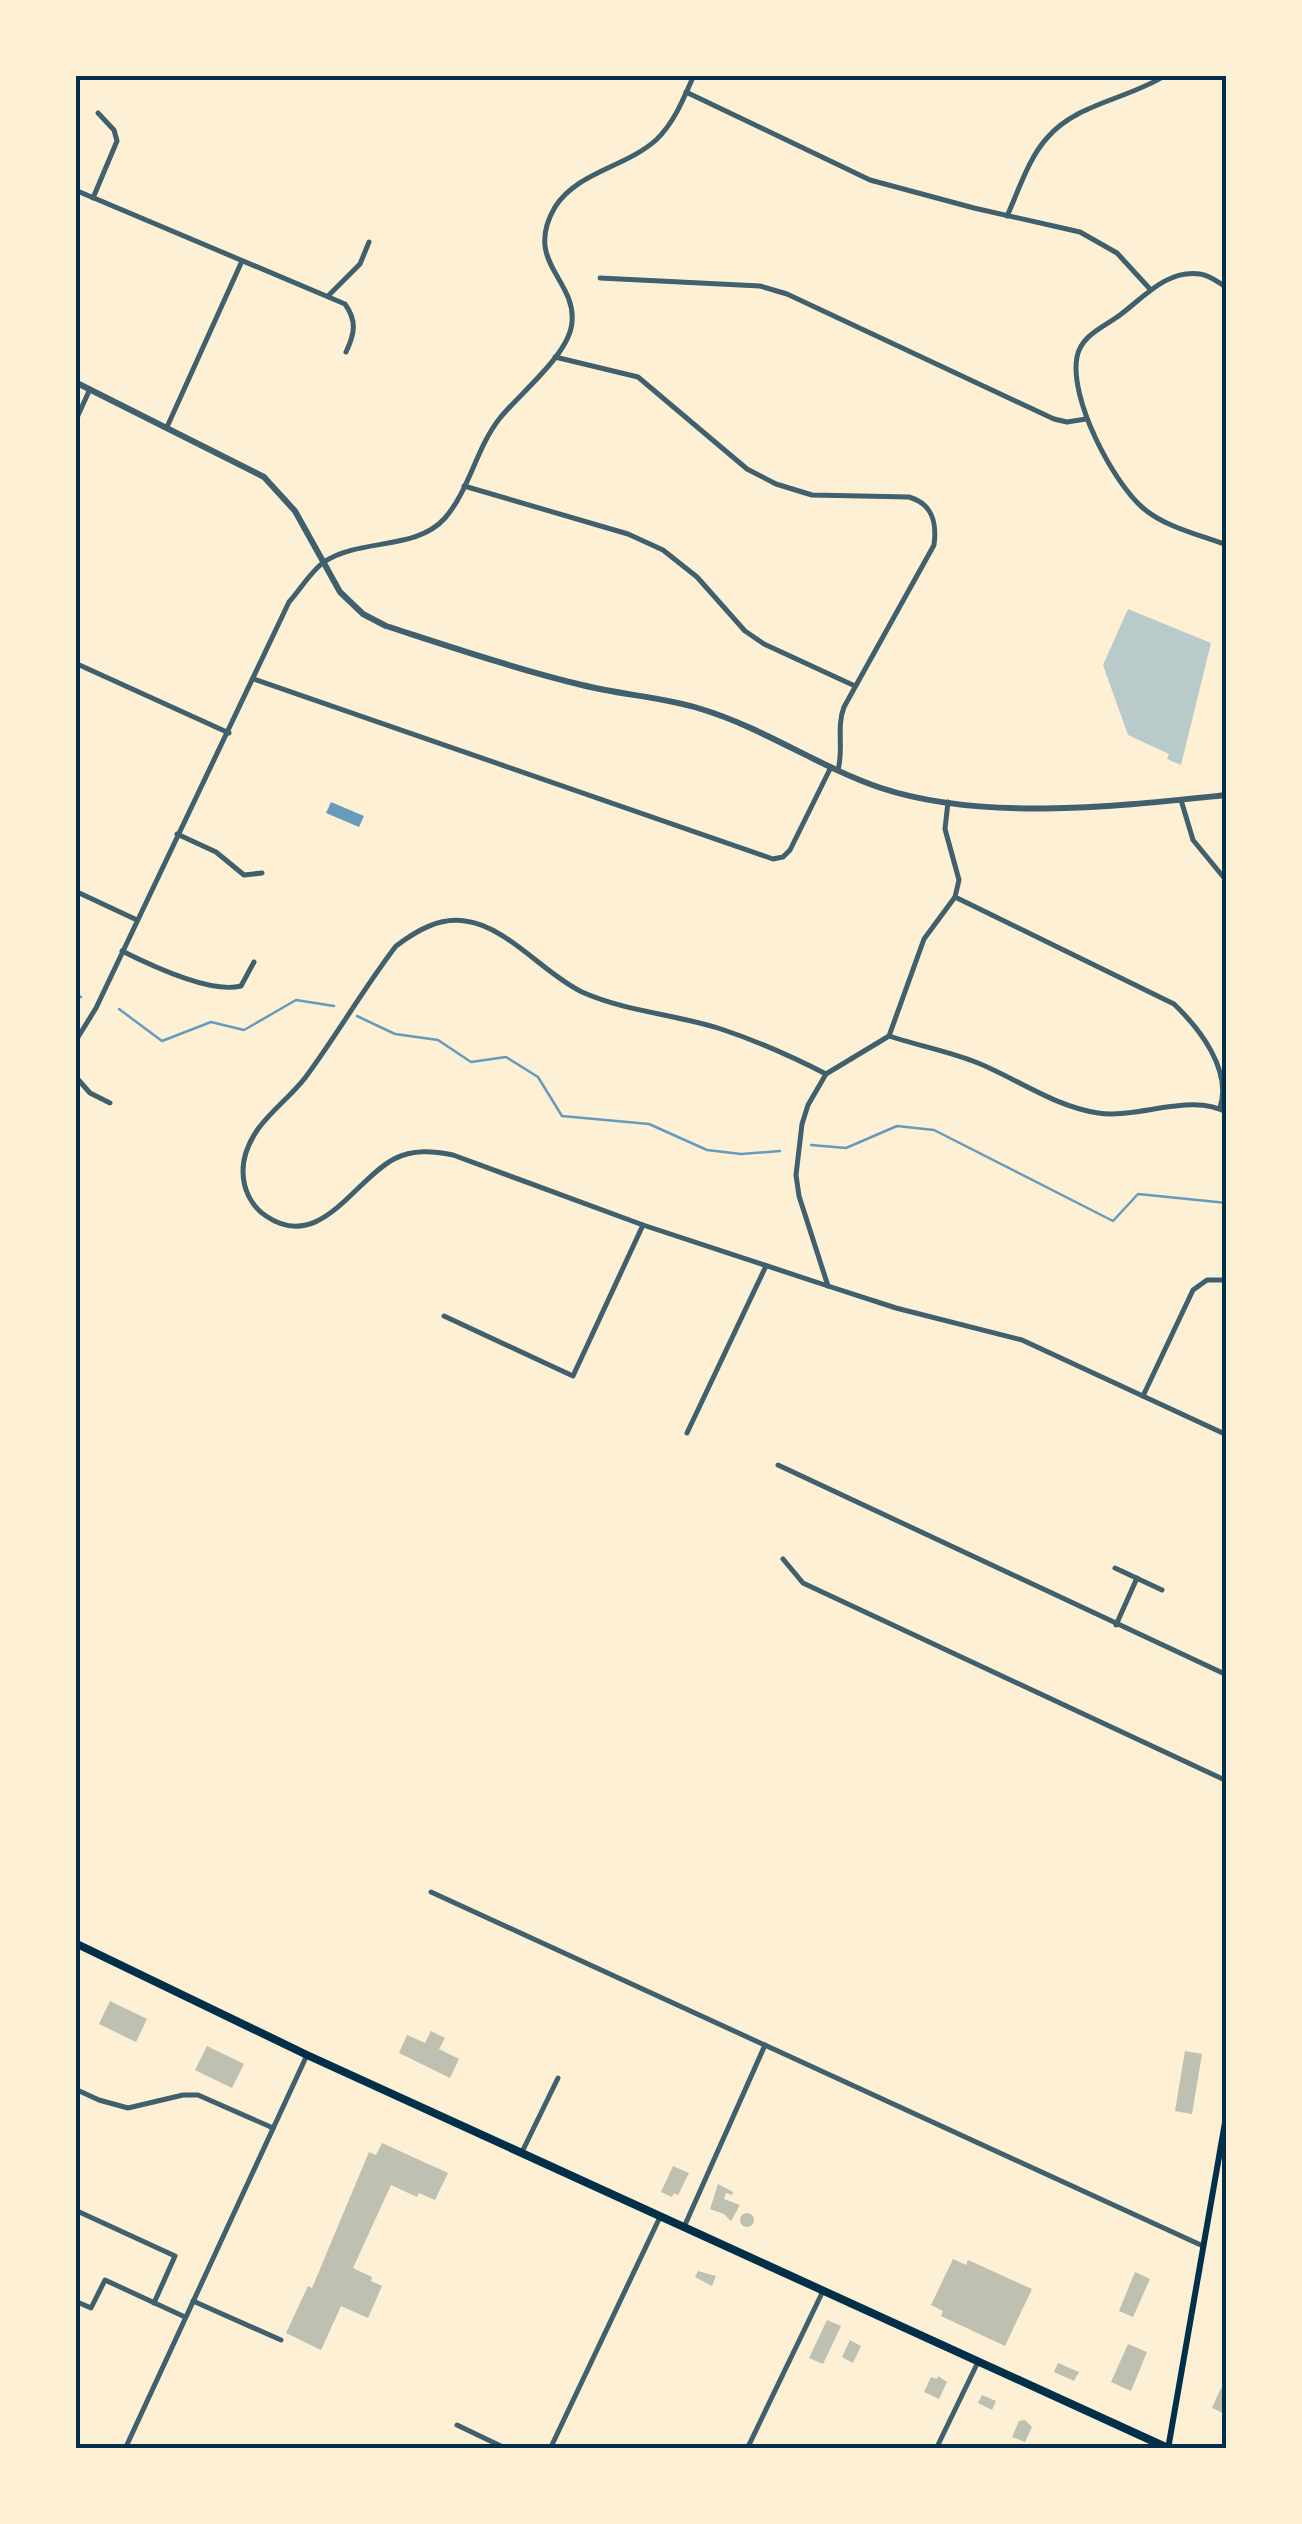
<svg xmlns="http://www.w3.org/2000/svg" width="1302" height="2524" font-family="Ubuntu,sans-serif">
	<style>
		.green { fill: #b9caca }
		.water { fill: #669bbc }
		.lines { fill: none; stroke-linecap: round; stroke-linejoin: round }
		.stream { stroke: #669bbc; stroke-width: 2.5 }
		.building { fill: #bec0b2 }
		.minor { stroke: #3f606c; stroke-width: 5 }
		.tertiary { stroke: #3f606c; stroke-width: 6 }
		.secondary { stroke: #003049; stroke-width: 6 }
		.primary { stroke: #003049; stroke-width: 8 }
		.neatline { fill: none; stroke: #003049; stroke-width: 4 }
	</style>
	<rect width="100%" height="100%" fill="#fdf0d5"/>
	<polygon class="green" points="1128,609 1211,643 1181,765 1167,759 1169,754 1128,735 1103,665"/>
	<polygon class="water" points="331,802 364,816 359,827 326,813"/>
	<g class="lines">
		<g class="stream">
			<polyline points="75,995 81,997"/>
			<polyline points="119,1009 162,1041 211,1022 244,1030 296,1000 334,1006"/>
			<polyline points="357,1016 395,1034 438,1040 471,1062 506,1057 538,1077 562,1116 649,1124 707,1150 741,1154 780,1151"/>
			<polyline points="811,1145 846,1148 897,1126 934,1130 1113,1221 1138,1194 1227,1203"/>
		</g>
	</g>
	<g class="building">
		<polygon points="110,2001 147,2019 136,2042 99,2024"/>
		<polygon points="431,2031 445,2038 439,2049 459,2059 450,2078 399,2053 407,2035 425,2043"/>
		<polygon points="207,2046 244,2064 232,2088 195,2070"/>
		<polygon points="1185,2051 1202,2054 1192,2114 1175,2111"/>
		<polygon points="382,2143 448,2173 435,2200 419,2193 417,2197 391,2185 353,2268 372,2277 371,2281 382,2286 368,2318 341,2306 321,2350 286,2333 308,2286 312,2288 369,2152 376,2155"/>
		<polygon points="673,2166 689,2173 678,2195 674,2193 672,2197 661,2192"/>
		<polygon points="718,2184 733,2192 732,2195 726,2193 724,2199 740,2205 731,2221 724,2214 710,2209"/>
		<circle cx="747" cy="2220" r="7"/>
		<polygon points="953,2259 966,2265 968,2260 1032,2289 1005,2346 941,2316 943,2311 931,2305"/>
		<polygon points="698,2271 716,2276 712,2286 695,2277"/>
		<polygon points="1135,2272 1150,2279 1133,2317 1119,2311"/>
		<polygon points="827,2320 841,2326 823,2364 809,2358"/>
		<polygon points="850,2340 861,2346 853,2363 842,2357"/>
		<polygon points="1128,2344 1147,2352 1131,2391 1111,2382"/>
		<polygon points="1058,2363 1079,2372 1074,2381 1054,2372"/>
		<polygon points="938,2376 947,2382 939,2399 924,2392 931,2377 937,2379"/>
		<polygon points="1221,2388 1227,2390 1227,2415 1212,2408"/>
		<polygon points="982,2395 996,2401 992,2410 978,2403"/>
		<polygon points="1025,2420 1032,2427 1025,2442 1012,2437 1019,2421"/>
	</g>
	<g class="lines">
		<g class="minor">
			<polyline points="686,92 870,180 974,208 1080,232 1117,253 1150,289"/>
			<path d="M75,190L345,304C357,321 355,333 346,352"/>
			<polyline points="93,198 117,141 114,130 98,113"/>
			<path d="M1007,216C1019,190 1028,159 1047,138C1077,103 1129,99 1166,75"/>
			<polyline points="600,278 760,286 787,294 1054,419 1067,422 1086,419"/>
			<path d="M1227,288C1220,283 1209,275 1200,274C1167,269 1143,298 1120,315C1104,327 1081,335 1077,357C1069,398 1112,481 1143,508C1165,527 1200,535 1227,545"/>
			<polyline points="329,295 360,264 369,242"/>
			<path d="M555,357L638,377L747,469L776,484L812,495L909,497C933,504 937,523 934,545L844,707C836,728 844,748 838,770"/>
			<polyline points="75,422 90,389"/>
			<polyline points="167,427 242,261"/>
			<polyline points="464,486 628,534 663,550 697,577 745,631 764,644 855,686"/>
			<polyline points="75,663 229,733"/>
			<polyline points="254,679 773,859 783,857 790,850 831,767"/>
			<polyline points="1181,800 1193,840 1225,879"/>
			<polyline points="177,834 216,852 244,875 262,873"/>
			<polyline points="75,891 137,920"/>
			<path d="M955,897L1174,1004C1200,1029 1232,1070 1220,1108"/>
			<path d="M122,951C150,965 211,994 241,986L254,962"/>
			<path d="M889,1036C919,1046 949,1051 978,1063C1019,1080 1054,1106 1098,1113C1137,1119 1194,1092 1227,1113"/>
			<path d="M75,1042L96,1008L289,602C300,590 311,571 324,562C359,538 416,551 445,518C470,489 476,448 500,418C520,393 570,354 572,322C576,279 523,262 555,207C577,172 626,167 656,140C674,123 684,98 694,75"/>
			<path d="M826,1074C793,1057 757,1041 721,1029C675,1014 627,1012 582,992C544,974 507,926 465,921C439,917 416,931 396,946C363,989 337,1035 305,1078C291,1096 272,1110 258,1129C249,1142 243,1155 243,1171C243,1189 251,1206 266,1216C320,1253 354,1180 394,1159C413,1149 433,1151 453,1155L643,1225L828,1286L896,1308L1022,1340L1227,1435"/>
			<polyline points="75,1076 90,1093 110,1103"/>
			<polyline points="828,1286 799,1196 796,1175 802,1124 808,1105 826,1074 889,1036 924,939 955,897 959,880 945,829 948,802"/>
			<polyline points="444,1316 573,1376 643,1225"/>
			<polyline points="1143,1396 1193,1290 1207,1280 1227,1280"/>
			<polyline points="687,1433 766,1266"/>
			<polyline points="778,1465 1227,1675"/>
			<polyline points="783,1559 803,1583 1227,1781"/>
			<polyline points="1115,1568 1162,1590"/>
			<polyline points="1116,1625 1137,1578"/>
			<polyline points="431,1892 1203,2246"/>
			<polyline points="75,2089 99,2100 128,2108 183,2095 198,2095 273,2128"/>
			<polyline points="522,2152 558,2078"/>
			<polyline points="75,2210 175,2256 154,2303"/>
			<polyline points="684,2227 765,2045"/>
			<polyline points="75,2301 91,2308 105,2280 185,2317"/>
			<polyline points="193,2301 281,2340"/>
			<polyline points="457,2425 507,2449"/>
			<polyline points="75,2447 79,2449"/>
			<polyline points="125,2449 307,2055"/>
			<polyline points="550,2449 660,2217"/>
			<polyline points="747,2449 823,2291"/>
			<polyline points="936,2449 978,2362"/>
		</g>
		<path class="tertiary" d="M75,382L264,477L295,511L340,592L363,614L386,626C451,647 516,669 582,685C621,695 663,697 701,709C764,728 819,767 881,788C984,822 1120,806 1227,795"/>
		<polyline class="secondary" points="1168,2449 1227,2111"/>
		<polyline class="primary" points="75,1943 307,2055 1170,2449"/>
	</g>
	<rect width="1302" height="2524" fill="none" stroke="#fdf0d5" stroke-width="155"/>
	<rect x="78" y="78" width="1146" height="2368" class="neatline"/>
</svg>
